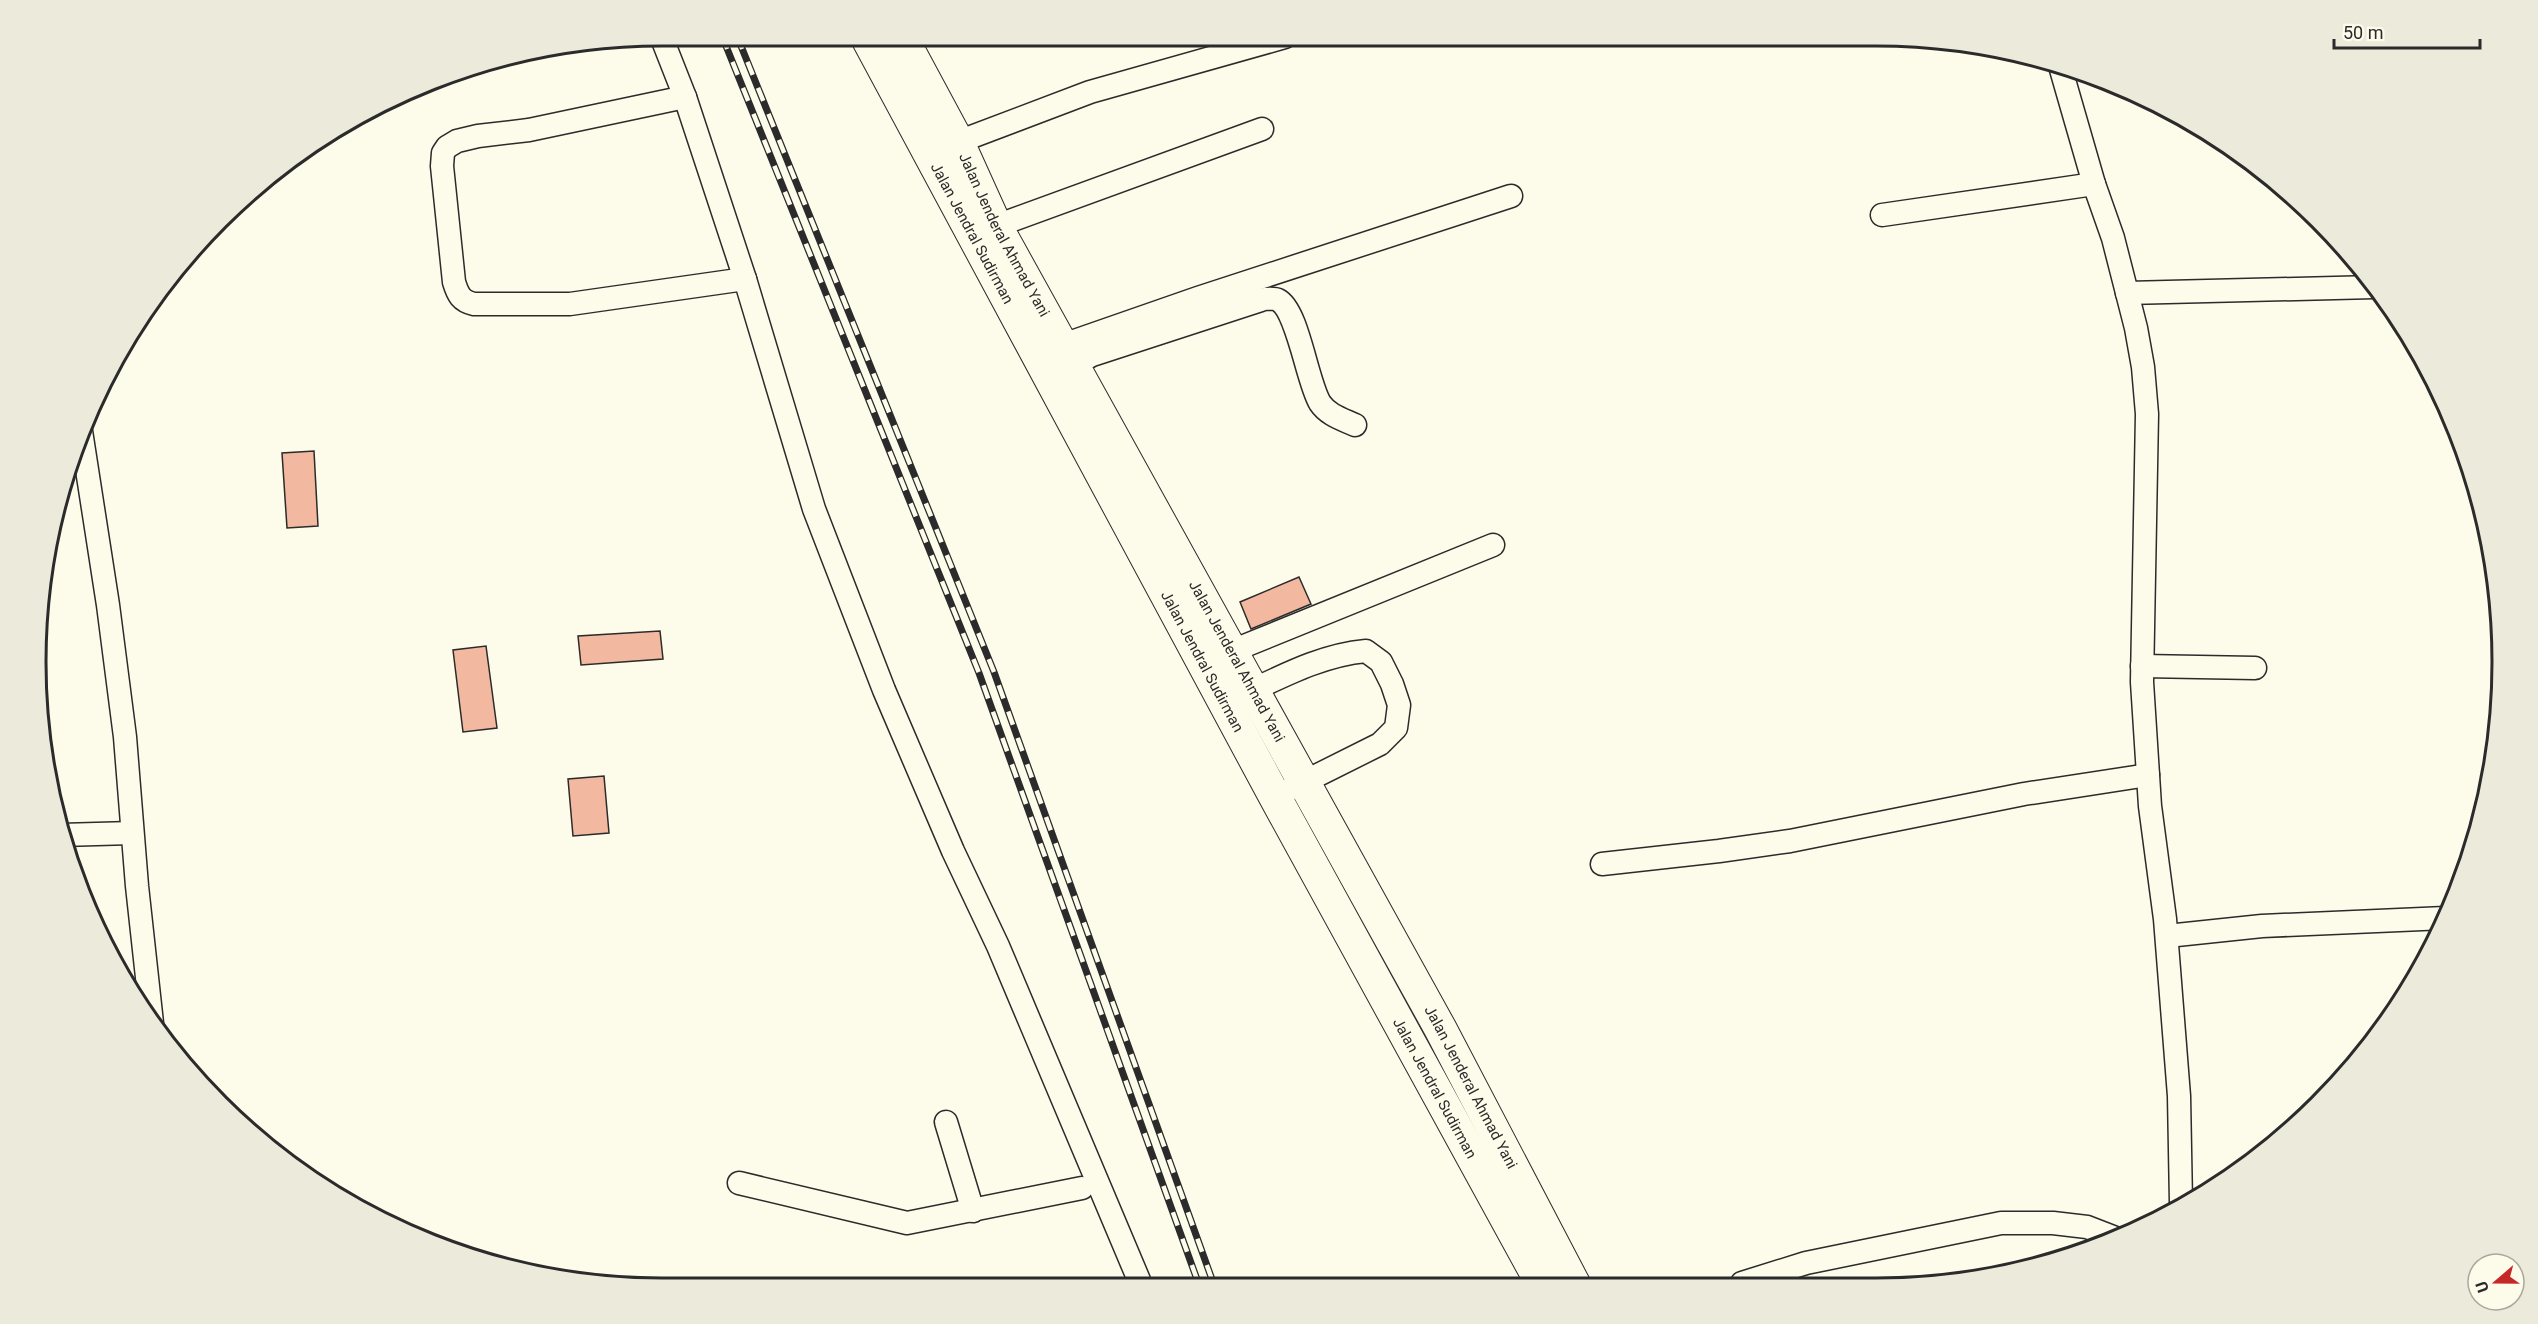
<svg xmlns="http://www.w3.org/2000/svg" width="2538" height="1324" font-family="Roboto,sans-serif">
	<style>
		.building { fill: #f2b8a0; stroke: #2b2b2b; stroke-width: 1.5 }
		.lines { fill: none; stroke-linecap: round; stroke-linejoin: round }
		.minor-casing { stroke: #2b2b2b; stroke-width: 25 }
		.highway-casing { stroke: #2b2b2b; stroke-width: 34 }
		.minor { stroke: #fdfbea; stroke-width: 22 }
		.highway { stroke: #fdfbea; stroke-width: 32 }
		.rail-casing { stroke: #2b2b2b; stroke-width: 7 }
		.rail { stroke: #fdfbea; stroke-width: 4.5; stroke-dasharray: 14; stroke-linecap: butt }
		.labels { text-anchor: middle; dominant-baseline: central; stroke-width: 4.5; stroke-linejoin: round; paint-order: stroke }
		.street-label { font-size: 15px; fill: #2b2b2b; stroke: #fdfbea }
		.rim { fill: none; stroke: #2b2b2b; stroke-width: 3 }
	</style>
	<rect width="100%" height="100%" fill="#fdfbea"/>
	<g class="building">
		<polygon points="314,451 318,526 287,528 282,453"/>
		<polygon points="1299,577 1311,604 1251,629 1240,602"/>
		<polygon points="660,631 663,659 581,665 578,636"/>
		<polygon points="486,646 497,728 463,732 453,650"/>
		<polygon points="604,776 609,833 573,836 568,779"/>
	</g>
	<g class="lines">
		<g class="minor-casing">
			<g id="minor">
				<polyline points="661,36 685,97 745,279 814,509 884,690 953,851 998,946 1141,1285"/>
				<polyline points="2060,66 2094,184 2113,238 2136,328 2143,367 2147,414 2142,682 2150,806 2165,919 2179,1096 2181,1203"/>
				<path d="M685,97L529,130L478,136L457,141L447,147L443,153L442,166L454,282C458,295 461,301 474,304H570L745,279"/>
				<polyline points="958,142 1090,92 1285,37"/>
				<polyline points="1882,215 2094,184"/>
				<polyline points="996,226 1262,129"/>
				<polyline points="2127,293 2374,287"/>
				<polyline points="1063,345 1198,298 1511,196"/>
				<path d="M1074,365L1092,355L1264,299C1268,299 1274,298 1278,300C1298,310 1307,382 1320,403C1328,415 1342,419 1355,425"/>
				<polyline points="81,431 108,605 125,737 137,886 152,1023"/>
				<polyline points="1232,651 1493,545"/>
				<polyline points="2142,666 2255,668"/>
				<path d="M1240,696C1281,677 1321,655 1366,651L1381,662L1392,684L1399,705L1396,728L1380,744L1292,788"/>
				<polyline points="61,835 132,833"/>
				<polyline points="1602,864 1719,851 1790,841 2024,794 2148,775"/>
				<polyline points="2167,936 2262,926 2445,918"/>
				<polyline points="946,1122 973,1211"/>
				<polyline points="739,1183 907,1223 1082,1188"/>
				<polyline points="1742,1283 1806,1263 2001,1223 2053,1223 2087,1227 2118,1239"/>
			</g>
		</g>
		<g class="highway-casing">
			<g id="highway">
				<path id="s1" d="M866,36L1274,795L1542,1284"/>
				<path id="s2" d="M901,36L958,142L996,226L1440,1028L1574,1284"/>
			</g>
		</g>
		<use href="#minor" class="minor"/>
		<use href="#highway" class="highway"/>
		<g class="rail-casing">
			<g id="rail">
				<polyline points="722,36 979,673 1199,1285"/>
				<polyline points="737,36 994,672 1214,1285"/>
			</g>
		</g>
		<use href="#rail" class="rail"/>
	</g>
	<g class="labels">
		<g class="street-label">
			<text stroke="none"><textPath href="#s1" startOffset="224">Jalan Jendral Sudirman</textPath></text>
			<text stroke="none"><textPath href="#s2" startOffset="224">Jalan Jenderal Ahmad Yani</textPath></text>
			<text stroke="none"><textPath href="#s2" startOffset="710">Jalan Jenderal Ahmad Yani</textPath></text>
			<text stroke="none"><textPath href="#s1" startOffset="710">Jalan Jendral Sudirman</textPath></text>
			<text stroke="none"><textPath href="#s2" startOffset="1196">Jalan Jenderal Ahmad Yani</textPath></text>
			<text stroke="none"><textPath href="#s1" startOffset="1196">Jalan Jendral Sudirman</textPath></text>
		</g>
	</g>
	<path d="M0 0H2538V1324H0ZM662 46H1876A616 616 0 0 1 2492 662V662A616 616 0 0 1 1876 1278H662A616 616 0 0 1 46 662V662A616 616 0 0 1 662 46Z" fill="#eceadb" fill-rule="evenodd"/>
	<path class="rim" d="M662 46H1876A616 616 0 0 1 2492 662V662A616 616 0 0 1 1876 1278H662A616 616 0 0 1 46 662V662A616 616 0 0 1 662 46Z"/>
	<g transform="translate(2496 1282) rotate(250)"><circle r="28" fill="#fdfbea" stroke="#a9a89e" stroke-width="1.5"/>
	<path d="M0-4.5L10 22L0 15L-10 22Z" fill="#c62828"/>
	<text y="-9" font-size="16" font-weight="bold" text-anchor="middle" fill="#2b2b2b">U</text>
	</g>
	<path d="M2334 39v9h146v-9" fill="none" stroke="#2b2b2b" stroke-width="3"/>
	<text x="2343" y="39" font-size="18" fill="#2b2b2b" stroke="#fdfbea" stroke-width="4.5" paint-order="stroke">50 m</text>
</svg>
